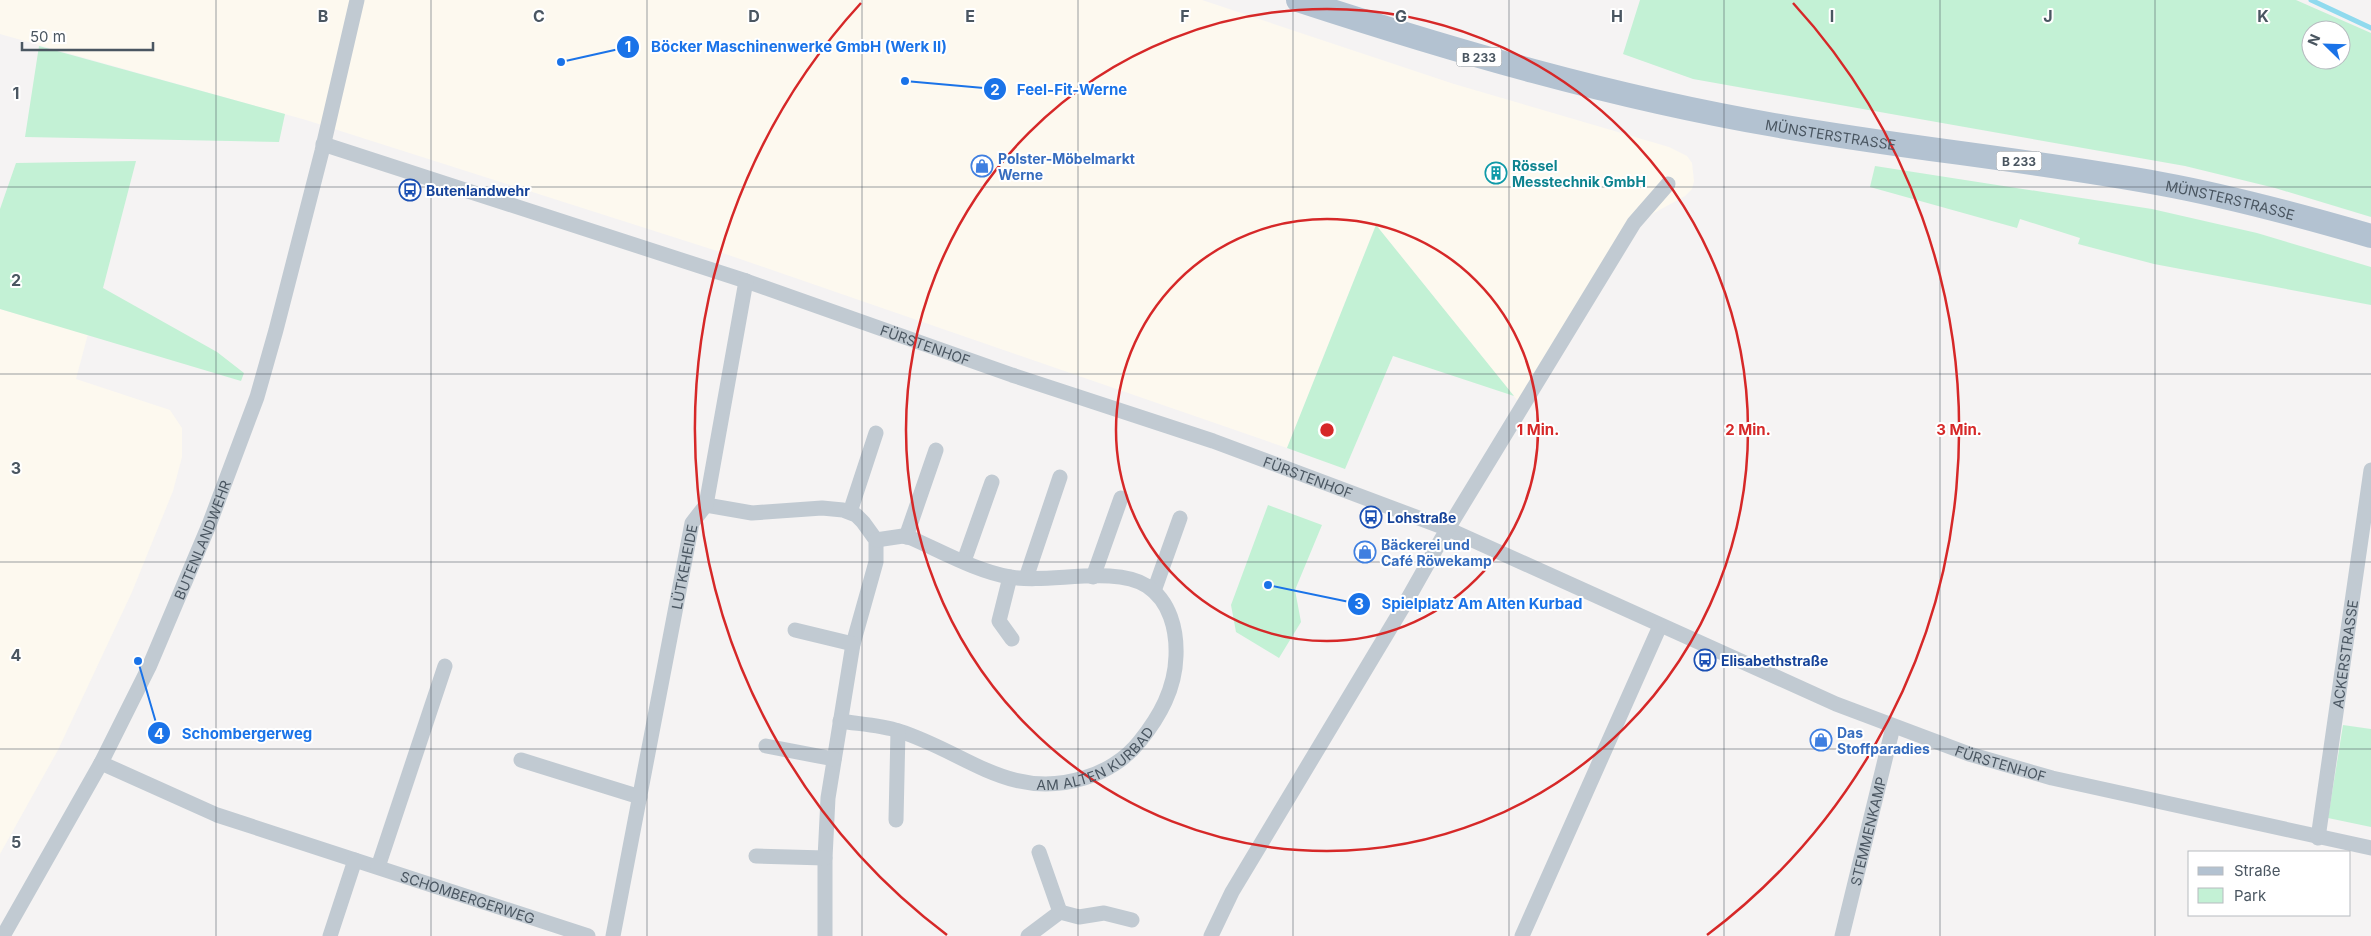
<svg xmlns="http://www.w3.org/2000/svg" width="2371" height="936" font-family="Inter,sans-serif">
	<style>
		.commercial { fill: #fdf9ef }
		.green { fill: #c3f1d5; fill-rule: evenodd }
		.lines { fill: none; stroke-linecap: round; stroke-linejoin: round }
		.stream { stroke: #90daee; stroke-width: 5 }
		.minor { stroke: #c1cad2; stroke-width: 15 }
		.primary { stroke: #b3c2d1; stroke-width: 24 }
		.grid { fill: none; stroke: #4a5661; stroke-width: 1; stroke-opacity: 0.55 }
		.ring { fill: none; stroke: #d62828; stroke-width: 2.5 }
		.labels { text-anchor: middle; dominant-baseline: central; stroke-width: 4; stroke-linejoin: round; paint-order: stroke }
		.shield { fill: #fff; stroke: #808990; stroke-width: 1 }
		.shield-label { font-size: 12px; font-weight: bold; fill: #4a5661 }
		.street-label { font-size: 14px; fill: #4a5661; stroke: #fff }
		.shop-label { font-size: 14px; font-weight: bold; fill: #366cbe; stroke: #fff; text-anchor: start }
		.culture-label { font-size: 14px; font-weight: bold; fill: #0d838f; stroke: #fff; text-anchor: start }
		.transit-label { font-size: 14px; font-weight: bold; fill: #164399; stroke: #fff; text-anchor: start }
		.grid-label { font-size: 16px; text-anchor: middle; font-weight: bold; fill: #4a5661; stroke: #fff; stroke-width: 4; stroke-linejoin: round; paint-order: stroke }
		.centre { fill: #d62828; stroke: #fff; stroke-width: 2.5 }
		.ring-label { font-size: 15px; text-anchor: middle; font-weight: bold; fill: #d62828; stroke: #fff; stroke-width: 4; stroke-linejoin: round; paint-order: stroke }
		.leader { fill: none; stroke: #1a73e8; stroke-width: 2 }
		.callout-dot { fill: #1a73e8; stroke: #fff; stroke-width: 2 }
		.mark-label { font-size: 15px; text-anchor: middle; font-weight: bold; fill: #fff }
		.callout-label { font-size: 15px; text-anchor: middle; font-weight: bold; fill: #1a73e8; stroke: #fff; stroke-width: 4; stroke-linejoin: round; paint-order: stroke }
	</style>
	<rect width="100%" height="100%" fill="#f5f3f3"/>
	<g class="commercial">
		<polygon points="0,0 1202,0 1454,84 1669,147 1687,156 1692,163 1694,181 1692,189 1685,196 1654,213 1639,225 1525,410 1376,225 1287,448 714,250 306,120 0,34"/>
		<polygon points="0,309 88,334 76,379 170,410 182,428 182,457 173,491 132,592 58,750 0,854"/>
	</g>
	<g class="green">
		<path d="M1640,0H2296L2371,33V217L2275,188L2185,166L1693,79L1623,54ZM2311,30H2341V60H2311Z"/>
		<polygon points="39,46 285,114 279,142 25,137"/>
		<polygon points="136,161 103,288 217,352 244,373 241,381 0,309 0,209 16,163"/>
		<polygon points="1875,166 2152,209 2257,233 2371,267 2371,305 2154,264 2078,244 2080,238 2020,219 2017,228 1870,187"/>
		<polygon points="1376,225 1514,396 1393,356 1345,469 1287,448"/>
		<polygon points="1268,505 1322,525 1295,590 1301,622 1279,658 1236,632 1231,605"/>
		<polygon points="2343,725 2371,729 2371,827 2328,818"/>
	</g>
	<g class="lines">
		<polyline class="stream" points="2311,0 2371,28"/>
		<g class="minor">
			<path id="s1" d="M323,144L746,281L1012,375L1213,441L1448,529L1836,704L1969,754L2052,778L2371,848"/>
			<polyline points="706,505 752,513 822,508 843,510 856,515 863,522 876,540 876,562 853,644 828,798 825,858 825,936"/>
			<polyline points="850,512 876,433"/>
			<polyline points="906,537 936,450"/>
			<polyline points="964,561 992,482"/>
			<polyline points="1010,577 999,621 1012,639"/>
			<polyline points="1093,577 1121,498"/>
			<polyline points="1026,578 1060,477"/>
			<polyline points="1154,591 1180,518"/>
			<polyline points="795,630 853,644"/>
			<path id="s2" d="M840,721C859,724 881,725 899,731C966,752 1009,801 1084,778C1105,772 1126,759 1140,741C1160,716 1175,689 1176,656C1177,630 1170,601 1147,586C1114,565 1049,584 1010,577C976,571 943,552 911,538L903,536L876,540"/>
			<polyline points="766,746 834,759"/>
			<polyline points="521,760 640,797"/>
			<path id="s3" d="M101,763L217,815L588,936"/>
			<polyline points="896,820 898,731"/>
			<path id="s4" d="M2318,838L2371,470"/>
			<polyline points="1039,852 1060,912"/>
			<polyline points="756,856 825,858"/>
			<polyline points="378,867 445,666"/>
			<path id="s5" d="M3,936L101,763L149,667L209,525L257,397L276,330L322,151L357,0"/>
			<polyline points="330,936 355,860"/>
			<path id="s6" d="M613,936L692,523L706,505L746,281"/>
			<polyline points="1028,936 1060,912 1079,917 1104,913 1132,920"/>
			<polyline points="1211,936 1232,892 1406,602 1441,540 1634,223 1668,184"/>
			<polyline points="1522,936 1660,626"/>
			<path id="s7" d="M1842,936L1893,727"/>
		</g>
		<path class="primary" id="s8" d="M1298,0C1454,51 1612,97 1774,125C1903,148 2033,160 2162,184C2233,197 2302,216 2371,236"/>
	</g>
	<path class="grid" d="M216,0V936M431,0V936M647,0V936M862,0V936M1078,0V936M1293,0V936M1509,0V936M1724,0V936M1940,0V936M2155,0V936M0,187H2371M0,374H2371M0,562H2371M0,749H2371"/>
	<g class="ring">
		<circle cx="1327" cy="430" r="211"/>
		<circle cx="1327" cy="430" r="421"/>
		<path d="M947 935A632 632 0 0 1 861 3M1793 3A632 632 0 0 1 1707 935"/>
	</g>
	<defs>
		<g id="shop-ring" transform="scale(1.125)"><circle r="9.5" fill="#fff" stroke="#3f7fe0" stroke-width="1.5"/><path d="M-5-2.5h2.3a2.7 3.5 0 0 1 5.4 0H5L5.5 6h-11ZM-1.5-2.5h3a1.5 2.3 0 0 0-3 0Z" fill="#3f7fe0"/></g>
		<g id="building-ring" transform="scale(1.125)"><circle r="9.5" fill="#fff" stroke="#0f9aa8" stroke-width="1.5"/><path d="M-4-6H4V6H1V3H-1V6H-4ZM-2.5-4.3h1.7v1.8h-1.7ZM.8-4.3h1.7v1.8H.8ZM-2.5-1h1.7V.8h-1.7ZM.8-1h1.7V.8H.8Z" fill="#0f9aa8"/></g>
		<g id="bus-ring" transform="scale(1.125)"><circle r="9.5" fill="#fff" stroke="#1a4fb4" stroke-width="1.5"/><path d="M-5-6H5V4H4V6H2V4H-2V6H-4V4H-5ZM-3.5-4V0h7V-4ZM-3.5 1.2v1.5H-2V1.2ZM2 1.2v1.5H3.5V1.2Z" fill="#1a4fb4"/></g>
	</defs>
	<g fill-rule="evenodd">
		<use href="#shop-ring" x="982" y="166"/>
		<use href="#building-ring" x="1496" y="173"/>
		<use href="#bus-ring" x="410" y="190"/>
		<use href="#bus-ring" x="1371" y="517"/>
		<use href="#shop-ring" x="1365" y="552"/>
		<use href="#bus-ring" x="1705" y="660"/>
		<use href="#shop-ring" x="1821" y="740"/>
	</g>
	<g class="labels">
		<g class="shield">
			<rect x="1456.5" y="47.5" width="45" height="19" rx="4"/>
			<rect x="1996.5" y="151.5" width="45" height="19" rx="4"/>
		</g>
		<g class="shield-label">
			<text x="1479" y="57">B 233</text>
			<text x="2019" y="161">B 233</text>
		</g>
		<g class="street-label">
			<text stroke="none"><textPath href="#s8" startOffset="550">MÜNSTERSTRASSE</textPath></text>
			<text stroke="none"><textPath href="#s8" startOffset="955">MÜNSTERSTRASSE</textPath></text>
			<text stroke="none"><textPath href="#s1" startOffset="635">FÜRSTENHOF</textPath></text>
			<text stroke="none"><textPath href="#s1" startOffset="1040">FÜRSTENHOF</textPath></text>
			<text stroke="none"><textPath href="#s5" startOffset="444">BUTENLANDWEHR</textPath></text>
			<text stroke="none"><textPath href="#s6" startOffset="376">LÜTKEHEIDE</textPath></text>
			<text stroke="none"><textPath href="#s4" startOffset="186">ACKERSTRASSE</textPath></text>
			<text stroke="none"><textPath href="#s2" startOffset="274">AM ALTEN KURBAD</textPath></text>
			<text stroke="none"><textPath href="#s1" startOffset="1790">FÜRSTENHOF</textPath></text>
			<text stroke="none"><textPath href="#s7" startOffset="108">STEMMENKAMP</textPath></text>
			<text stroke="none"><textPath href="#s3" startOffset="391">SCHOMBERGERWEG</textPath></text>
		</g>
		<g class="shop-label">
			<text x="998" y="158">Polster-Möbelmarkt<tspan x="998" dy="16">Werne</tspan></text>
			<text x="1381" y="544">Bäckerei und<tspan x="1381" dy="16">Café Röwekamp</tspan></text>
			<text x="1837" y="732">Das<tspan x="1837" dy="16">Stoffparadies</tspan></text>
		</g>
		<g class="culture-label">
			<text x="1512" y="165">Rössel<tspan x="1512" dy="16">Messtechnik GmbH</tspan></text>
		</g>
		<g class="transit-label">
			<text x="426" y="190">Butenlandwehr</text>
			<text x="1387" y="517">Lohstraße</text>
			<text x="1721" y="660">Elisabethstraße</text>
		</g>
	</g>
	<g class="grid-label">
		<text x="323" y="22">B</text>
		<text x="539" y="22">C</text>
		<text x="754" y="22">D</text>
		<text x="970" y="22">E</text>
		<text x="1185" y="22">F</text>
		<text x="1401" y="22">G</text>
		<text x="1617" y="22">H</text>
		<text x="1832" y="22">I</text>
		<text x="2048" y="22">J</text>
		<text x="2263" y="22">K</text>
		<text x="16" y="99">1</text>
		<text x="16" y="286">2</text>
		<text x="16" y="474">3</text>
		<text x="16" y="661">4</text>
		<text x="16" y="848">5</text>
	</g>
	<circle cx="1327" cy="430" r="8" class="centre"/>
	<g class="ring-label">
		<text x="1538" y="435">1 Min.</text>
		<text x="1748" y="435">2 Min.</text>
		<text x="1959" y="435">3 Min.</text>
	</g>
	<path class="leader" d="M561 62L628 47M905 81L995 89M1268 585L1359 604M138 661L159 733"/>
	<g class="callout-dot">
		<circle cx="561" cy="62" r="5"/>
		<circle cx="905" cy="81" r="5"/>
		<circle cx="1268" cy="585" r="5"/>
		<circle cx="138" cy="661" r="5"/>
		<circle cx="628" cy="47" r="12"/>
		<circle cx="995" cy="89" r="12"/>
		<circle cx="1359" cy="604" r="12"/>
		<circle cx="159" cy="733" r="12"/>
	</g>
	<g class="mark-label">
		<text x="628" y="52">1</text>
		<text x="995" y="95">2</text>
		<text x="1359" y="609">3</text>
		<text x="159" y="739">4</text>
	</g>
	<g class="callout-label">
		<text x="799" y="52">Böcker Maschinenwerke GmbH (Werk II)</text>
		<text x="1072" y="95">Feel-Fit-Werne</text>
		<text x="1482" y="609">Spielplatz Am Alten Kurbad</text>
		<text x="247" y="739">Schombergerweg</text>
	</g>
	<rect x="2188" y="851" width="162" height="65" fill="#ffffff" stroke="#b7bbc0"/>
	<rect x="2198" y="867" width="25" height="8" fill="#b3c2d1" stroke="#b7bbc0"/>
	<text x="2234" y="876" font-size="15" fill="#4a5661">Straße</text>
	<rect x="2198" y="888" width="25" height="15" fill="#c3f1d5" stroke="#b7bbc0"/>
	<text x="2234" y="901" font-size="15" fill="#4a5661">Park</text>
	<g transform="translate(2326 45) rotate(293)"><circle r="24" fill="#ffffff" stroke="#b7bbc0"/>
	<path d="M0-4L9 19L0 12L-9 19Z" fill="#1a73e8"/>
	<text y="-8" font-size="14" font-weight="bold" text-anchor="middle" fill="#4a5661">N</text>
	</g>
	<path d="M22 42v8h131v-8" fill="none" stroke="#4a5661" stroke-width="2.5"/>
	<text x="30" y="42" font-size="15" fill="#4a5661" stroke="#ffffff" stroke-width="4" paint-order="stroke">50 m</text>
</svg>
